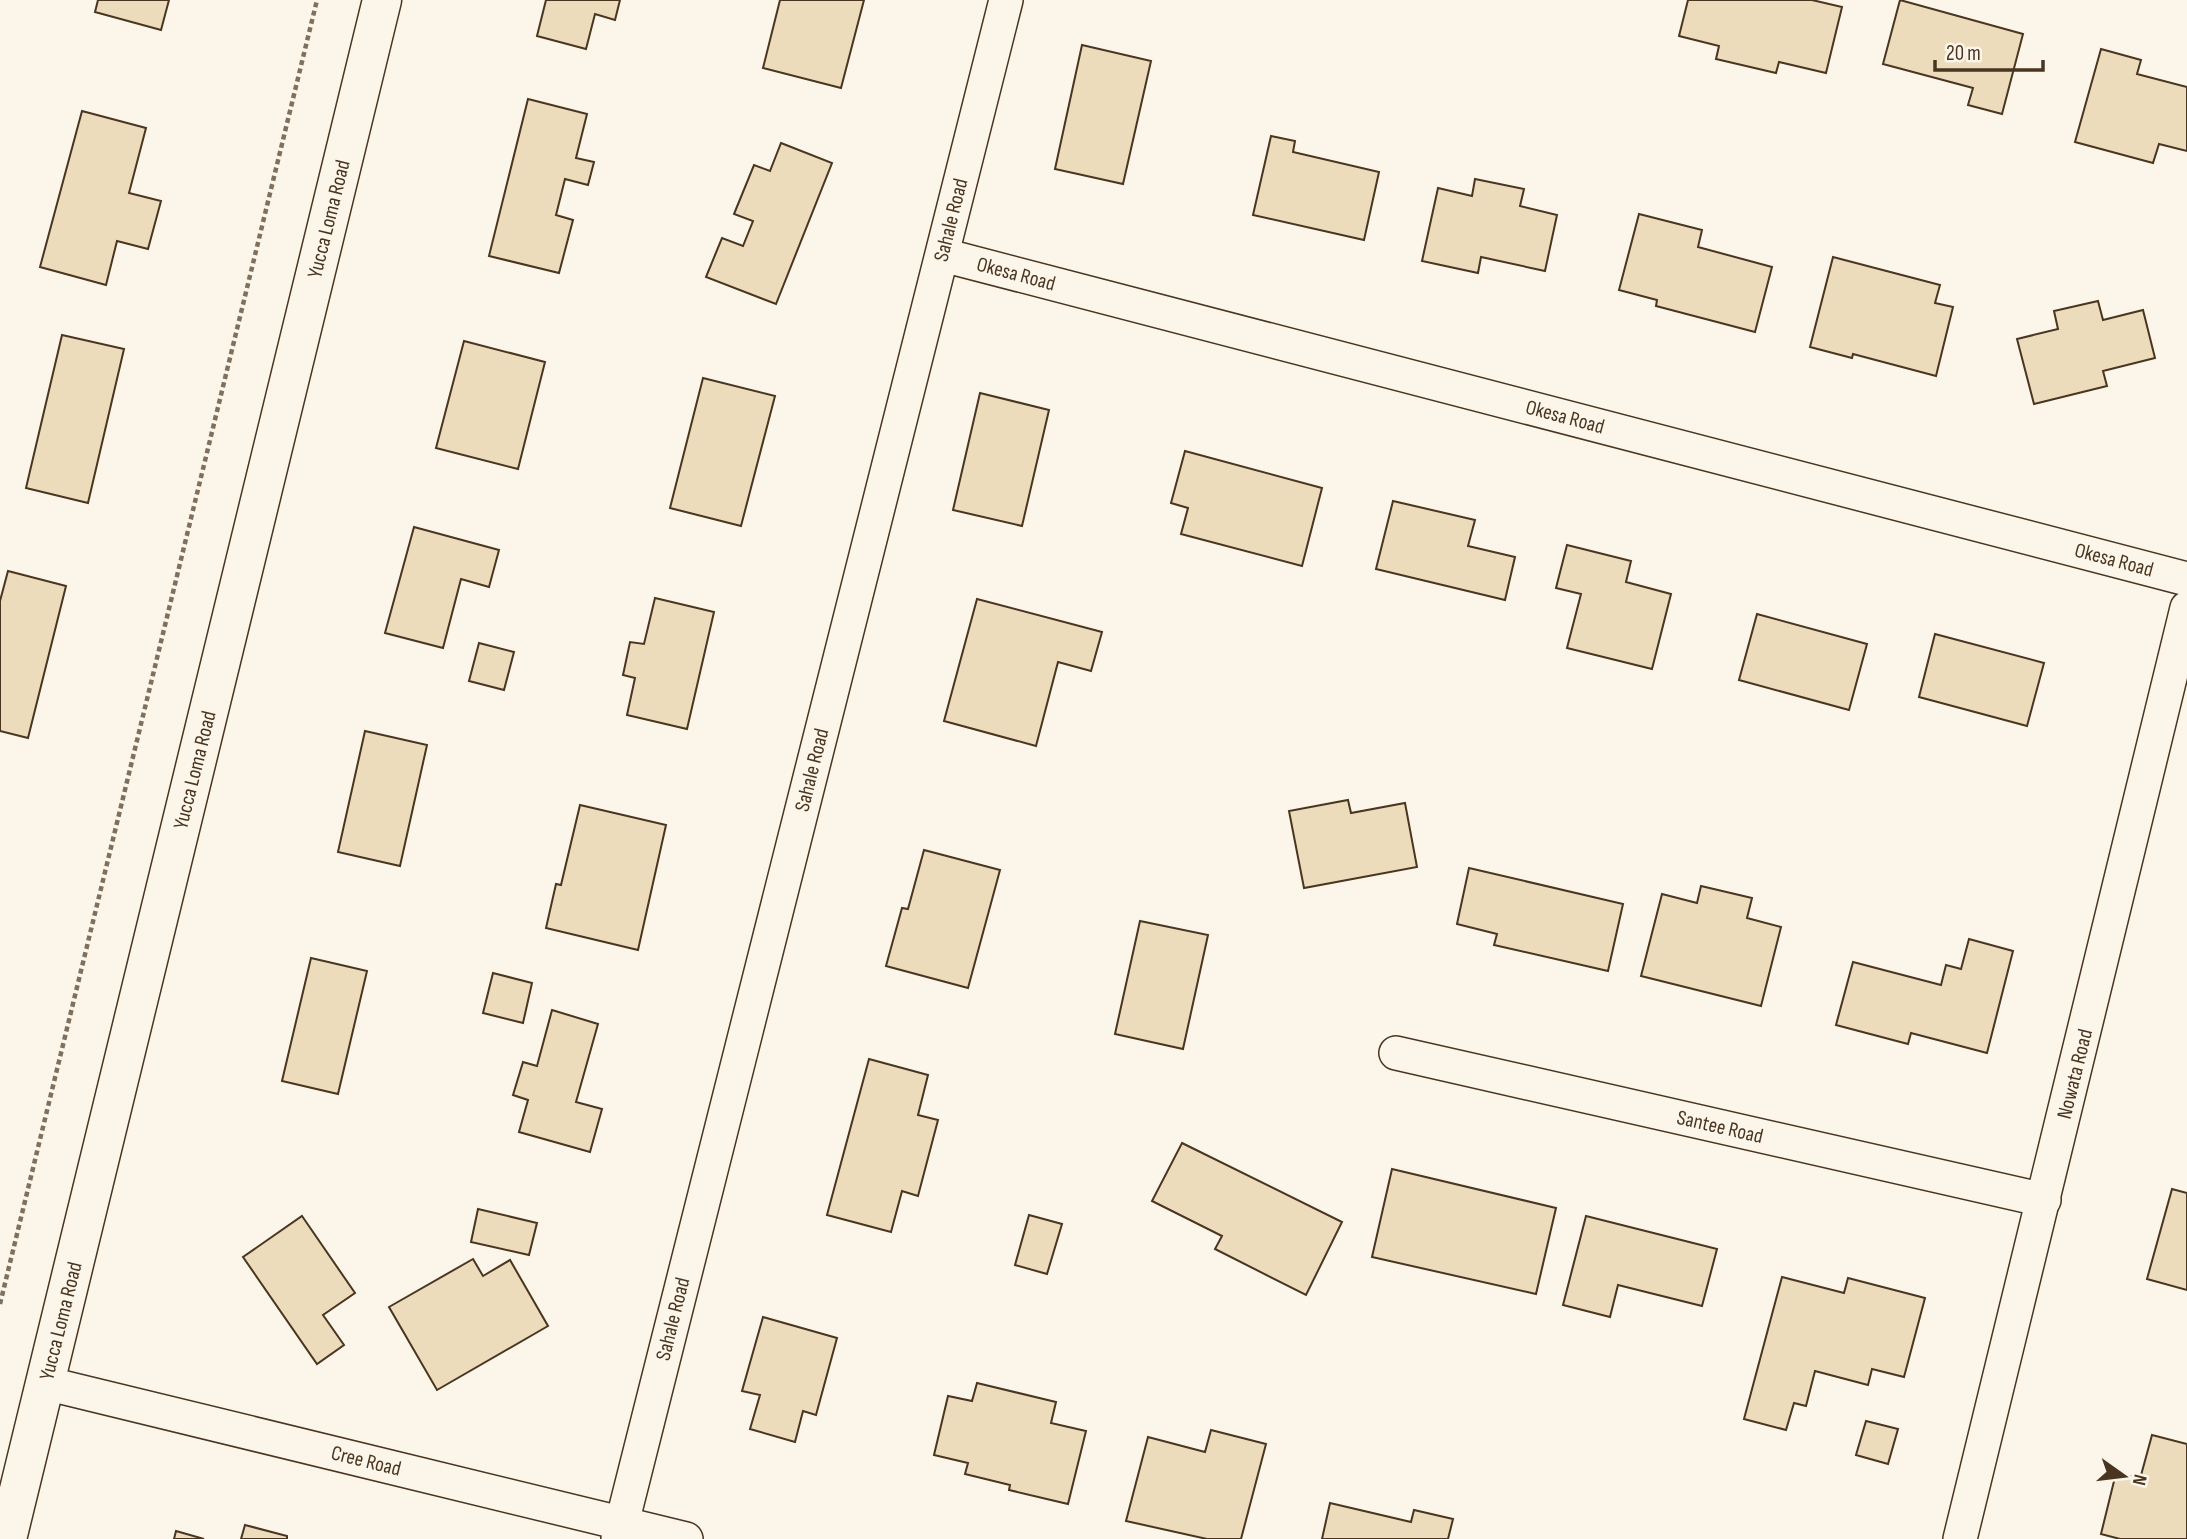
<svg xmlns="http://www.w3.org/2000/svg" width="2187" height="1539" font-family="'Sofia Sans Condensed',sans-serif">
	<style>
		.building { fill: #ecdcbc; stroke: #4a3520; stroke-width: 2 }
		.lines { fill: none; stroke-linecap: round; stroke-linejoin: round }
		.minor-casing { stroke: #4a3520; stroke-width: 36 }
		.secondary-casing { stroke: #4a3520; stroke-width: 41 }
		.path { stroke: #7f6f5c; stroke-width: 4.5; stroke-dasharray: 5 3.5; stroke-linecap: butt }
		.minor { stroke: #fbf6e9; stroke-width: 33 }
		.secondary { stroke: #fbf6e9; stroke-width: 38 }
		.labels { text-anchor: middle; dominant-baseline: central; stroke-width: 5; stroke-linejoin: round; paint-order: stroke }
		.street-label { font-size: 21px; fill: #4a3520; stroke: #fbf6e9 }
	</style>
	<rect width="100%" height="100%" fill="#fbf6e9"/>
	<g class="building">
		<polygon points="98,0 169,0 161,30 95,12"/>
		<polygon points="546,0 620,0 615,20 595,14 586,49 537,36"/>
		<polygon points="780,0 864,0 841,88 763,68"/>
		<polygon points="1688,0 1812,0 1842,7 1826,73 1779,62 1776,73 1716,59 1719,46 1679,36"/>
		<polygon points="1900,0 2023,34 2002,114 1968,105 1973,88 1883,64"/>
		<polygon points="1082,45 1151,61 1123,184 1055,169"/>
		<polygon points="2101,49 2141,60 2137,74 2187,87 2187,151 2159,144 2153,163 2075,142"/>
		<polygon points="528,99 587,114 576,158 594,162 588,185 565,179 556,215 573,220 559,273 489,256"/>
		<polygon points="82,111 146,128 129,193 161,201 148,249 117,241 106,285 40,267"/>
		<polygon points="1271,136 1295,141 1293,152 1379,172 1364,240 1253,215"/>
		<polygon points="781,143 832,163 776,304 706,277 722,238 743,246 753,221 734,214 754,165 770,171"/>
		<polygon points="1475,179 1524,189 1520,206 1557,215 1545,271 1481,257 1478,273 1422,261 1438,188 1472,196"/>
		<polygon points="1639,214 1702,230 1698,247 1772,267 1755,332 1656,306 1657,300 1619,290"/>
		<polygon points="1833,257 1940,285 1935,303 1953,307 1936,376 1853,354 1852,358 1810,347"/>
		<polygon points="2098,301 2103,320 2143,310 2155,358 2103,371 2107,386 2034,404 2017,339 2058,329 2054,311"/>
		<polygon points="62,335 124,349 88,503 26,488"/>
		<polygon points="464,341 545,362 518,469 436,448"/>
		<polygon points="703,378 775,396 741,526 670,508"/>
		<polygon points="980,393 1049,410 1022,526 953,510"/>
		<polygon points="1185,451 1322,488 1302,566 1181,534 1188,508 1171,503"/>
		<polygon points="1393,501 1475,520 1468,546 1515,557 1505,600 1376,569"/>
		<polygon points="414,527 499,550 489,587 461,579 443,648 385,633"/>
		<polygon points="1567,545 1631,561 1626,582 1671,594 1652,669 1567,648 1581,594 1556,588"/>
		<polygon points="8,571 66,586 28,738 0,731 0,601"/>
		<polygon points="655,598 714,612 687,729 627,715 635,678 623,675 630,642 644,644"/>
		<polygon points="977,599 1102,632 1091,671 1058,662 1036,746 944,721"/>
		<polygon points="1757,614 1867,644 1849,710 1739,680"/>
		<polygon points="1935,634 2044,663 2027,726 1919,697"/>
		<polygon points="479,643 514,652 504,690 469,681"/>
		<polygon points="365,731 427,745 400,866 338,852"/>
		<polygon points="1348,800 1351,813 1405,803 1417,867 1304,888 1289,811"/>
		<polygon points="580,805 666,825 638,950 546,928 556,884 561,885"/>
		<polygon points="924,850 1000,870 968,988 886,966 902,908 908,909"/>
		<polygon points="1469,868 1623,904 1608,971 1494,945 1497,934 1457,924"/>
		<polygon points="1701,886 1752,898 1747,918 1781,927 1761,1006 1641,976 1662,894 1697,903"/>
		<polygon points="1140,921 1208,935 1183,1049 1115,1034"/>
		<polygon points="1969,939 2013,951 1987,1053 1911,1033 1908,1044 1836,1025 1853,962 1941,985 1946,965 1961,969"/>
		<polygon points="311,958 367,971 338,1094 282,1081"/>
		<polygon points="493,973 532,983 523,1023 483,1013"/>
		<polygon points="552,1010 598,1024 576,1102 602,1109 590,1152 519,1132 528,1100 513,1095 523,1062 537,1066"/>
		<polygon points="869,1059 928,1075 918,1115 938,1120 918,1196 902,1191 891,1232 827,1215"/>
		<polygon points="1182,1143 1342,1222 1306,1295 1215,1249 1222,1236 1152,1201"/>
		<polygon points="1392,1169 1556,1208 1536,1294 1372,1257"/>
		<polygon points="2172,1189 2187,1193 2187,1290 2147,1279"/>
		<polygon points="478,1209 537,1223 529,1255 471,1242"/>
		<polygon points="1029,1215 1062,1224 1047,1274 1015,1265"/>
		<polygon points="302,1216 355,1293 323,1315 344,1345 317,1364 243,1257"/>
		<polygon points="1586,1216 1717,1249 1702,1306 1618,1285 1610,1317 1563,1305"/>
		<polygon points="473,1259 483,1276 510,1260 548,1326 437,1390 389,1307"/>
		<polygon points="1782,1277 1844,1293 1848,1278 1925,1298 1904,1377 1872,1369 1868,1385 1815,1371 1806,1406 1794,1403 1786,1430 1744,1419"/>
		<polygon points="763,1317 837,1338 816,1415 803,1411 795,1442 750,1429 760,1395 742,1391"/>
		<polygon points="977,1383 1056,1402 1051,1423 1086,1431 1068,1504 1009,1490 1010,1485 965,1474 968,1463 934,1455 948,1396 972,1401"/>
		<polygon points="1866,1421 1898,1429 1888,1464 1856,1455"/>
		<polygon points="1211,1430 1266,1444 1241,1539 1207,1539 1126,1521 1148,1437 1205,1452"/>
		<polygon points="2152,1435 2187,1444 2187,1539 2120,1539 2101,1534 2116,1473 2140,1479"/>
		<polygon points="1330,1503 1411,1522 1414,1510 1453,1519 1448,1539 1322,1539"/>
		<polygon points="245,1525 287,1536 287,1539 241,1539"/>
		<polygon points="176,1531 204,1539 174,1539"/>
	</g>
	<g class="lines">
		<g class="minor-casing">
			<g id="minor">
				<polyline points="943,255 2187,579"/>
				<polyline points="1396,1053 2044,1200"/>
				<polyline points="45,1383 686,1539"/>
				<polyline points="618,1539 1006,0"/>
				<polyline points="1960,1539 2187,608"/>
			</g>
		</g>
		<g class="secondary-casing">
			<polyline id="secondary" points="7,1539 382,0"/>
		</g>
		<polyline class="path" points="0,1304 317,0"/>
		<use href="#minor" class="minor"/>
		<use href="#secondary" class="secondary"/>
	</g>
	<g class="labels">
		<g class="street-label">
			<text transform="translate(329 219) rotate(-76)">Yucca Loma Road</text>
			<text transform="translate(951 220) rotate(-76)">Sahale Road</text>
			<text transform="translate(1016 274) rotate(15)">Okesa Road</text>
			<text transform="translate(1565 417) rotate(15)">Okesa Road</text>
			<text transform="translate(2114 560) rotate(15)">Okesa Road</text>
			<text transform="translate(195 770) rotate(-76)">Yucca Loma Road</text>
			<text transform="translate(812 770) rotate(-76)">Sahale Road</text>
			<text transform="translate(2075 1074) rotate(-76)">Nowata Road</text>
			<text transform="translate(1720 1127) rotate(13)">Santee Road</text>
			<text transform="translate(673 1319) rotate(-76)">Sahale Road</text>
			<text transform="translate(61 1321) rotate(-76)">Yucca Loma Road</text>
			<text transform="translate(366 1461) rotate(14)">Cree Road</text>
		</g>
	</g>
	<g transform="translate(2124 1476) rotate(104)" stroke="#fbf6e9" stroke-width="5" paint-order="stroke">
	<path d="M0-5L12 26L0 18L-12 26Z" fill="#4a3520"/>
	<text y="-10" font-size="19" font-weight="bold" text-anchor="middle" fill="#4a3520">N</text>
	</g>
	<path d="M1935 60v10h108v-10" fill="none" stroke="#4a3520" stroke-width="3.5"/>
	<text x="1946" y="60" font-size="21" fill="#4a3520" stroke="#fbf6e9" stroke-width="5" paint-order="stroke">20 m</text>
</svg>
